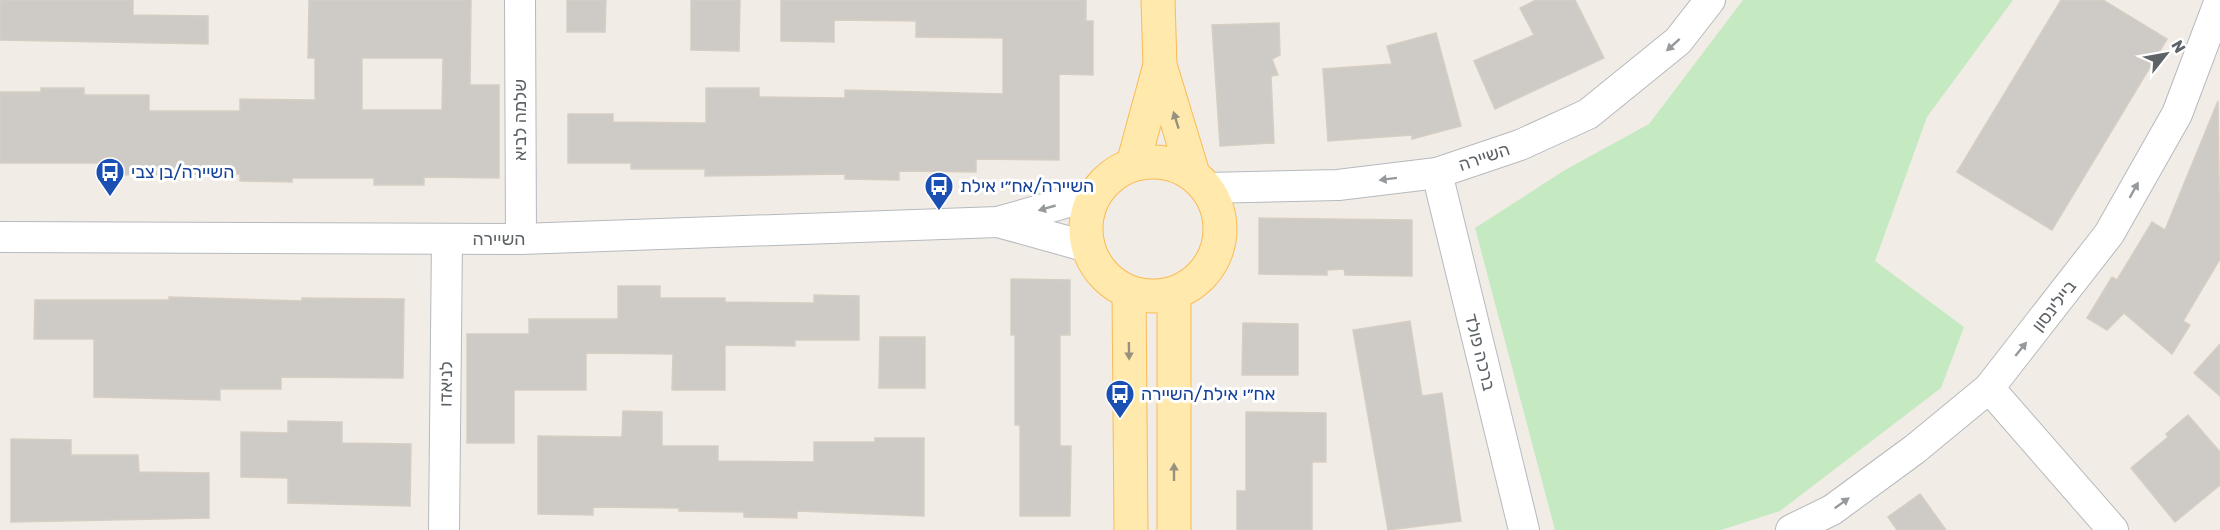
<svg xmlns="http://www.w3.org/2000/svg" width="2220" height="530" font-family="Rubik,Heebo,sans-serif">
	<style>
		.green { fill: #c5e9c1 }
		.building { fill: #cecac5; stroke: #d6cec3; stroke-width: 1.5; fill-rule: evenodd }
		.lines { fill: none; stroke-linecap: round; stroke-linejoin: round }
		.minor-casing { stroke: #b6b9bd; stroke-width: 32 }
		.major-casing { stroke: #fbba54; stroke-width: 35 }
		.minor { stroke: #fff; stroke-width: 30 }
		.major { stroke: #ffe9ac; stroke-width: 33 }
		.oneway { fill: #969a9c }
		.oneway2 { fill: #96927f }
		.labels { text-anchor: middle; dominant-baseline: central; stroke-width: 6; stroke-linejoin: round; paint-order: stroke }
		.street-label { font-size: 18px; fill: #5d6367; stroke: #fff }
		.transit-label { font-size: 18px; fill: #164399; stroke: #fff; text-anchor: start }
	</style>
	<rect width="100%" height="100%" fill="#f1ede6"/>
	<polygon class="green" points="1743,0 2013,0 1927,117 1875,261 1964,327 1941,388 1780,511 1721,530 1555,530 1475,228 1565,170 1649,124"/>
	<g class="building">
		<polygon points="0,0 133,0 133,15 208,16 208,44 0,40"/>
		<path d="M309,0H471L470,85H499V178L424,177V185H374V178H292V182L240,181V174L101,175V163H0V92H41V88H84V95H149V111H240V99L315,100V58H308ZM362,58H443L442,110H362Z"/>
		<polygon points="567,0 606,0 605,32 567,32"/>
		<polygon points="691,0 740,0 739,51 691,50"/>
		<polygon points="781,0 1086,0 1086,21 1093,21 1093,75 1059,74 1059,160 976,159 976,172 899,171 899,180 845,179 845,174 705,176 705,169 631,169 631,163 568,163 568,114 613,114 613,122 706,123 706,88 759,88 759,97 845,98 845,90 1003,94 1003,38 916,37 916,21 834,20 834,42 781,41"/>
		<polygon points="1536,0 1575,0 1604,58 1495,109 1474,61 1534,35 1520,8"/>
		<polygon points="2061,0 2103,0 2167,39 2052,230 1957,172"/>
		<polygon points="1279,23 1280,55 1272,59 1278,75 1271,76 1274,143 1220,146 1212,25"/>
		<polygon points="1436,33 1461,126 1412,139 1412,135 1328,141 1323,69 1392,64 1387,46"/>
		<polygon points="2218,101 2220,259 2183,321 2190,325 2172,354 2124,313 2107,330 2087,318 2112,277 2117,280 2152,222 2165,230"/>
		<polygon points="1259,218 1412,220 1412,276 1345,275 1344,269 1327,270 1327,275 1259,274"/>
		<polygon points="1011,279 1070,280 1070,335 1060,335 1060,446 1071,446 1070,516 1020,516 1020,425 1015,425 1015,335 1011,335"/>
		<polygon points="618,286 660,286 660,298 725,298 725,302 814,303 814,295 859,296 859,340 795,340 795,346 725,345 725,390 672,390 673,354 586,353 586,390 514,390 514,443 467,443 467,334 529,334 529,319 618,319"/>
		<polygon points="169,297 302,301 302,298 404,299 403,378 281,377 281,389 220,389 220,400 94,397 94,339 34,339 35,300 169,300"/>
		<polygon points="1410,321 1422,396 1442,393 1461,521 1388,530 1353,330"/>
		<polygon points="1243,323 1298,324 1298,375 1242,375"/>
		<polygon points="880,337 925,337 925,388 879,388"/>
		<polygon points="2220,344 2220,396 2194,373"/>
		<polygon points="623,411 662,412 662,446 718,446 718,461 814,462 814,442 875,442 875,438 924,438 924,516 797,511 797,518 744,517 744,512 679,511 679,508 593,507 593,515 538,514 538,436 622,437"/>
		<polygon points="1246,412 1326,413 1326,462 1312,462 1312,530 1237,530 1237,491 1246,491"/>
		<polygon points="2188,415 2220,452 2220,485 2175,522 2131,468 2168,437 2166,434"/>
		<polygon points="288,421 342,422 342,443 411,444 410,506 288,503 288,478 241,477 241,432 288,433"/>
		<polygon points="11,439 71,440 71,455 138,455 139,472 209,473 209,518 11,522"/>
		<polygon points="1920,494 1946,530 1897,530 1888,517"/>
	</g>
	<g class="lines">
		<g class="minor-casing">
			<g id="minor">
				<polyline points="520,0 521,239"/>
				<polyline points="1437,173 1524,530"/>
				<polyline points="1207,188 1338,185 1437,173 1520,145 1588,114 1678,41 1710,0"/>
				<polyline points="998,222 1088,247"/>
				<polyline points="0,237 521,239 998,222 1096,194"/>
				<polyline points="1989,388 2113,530"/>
				<polyline points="444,530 447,239"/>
				<polyline points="1791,530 1832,510 1915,449 1989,388 2109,234 2177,114 2220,0"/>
			</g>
		</g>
		<g class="major-casing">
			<g id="major">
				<polyline points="1158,0 1160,65 1193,174"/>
				<circle cx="1153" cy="229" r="67"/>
				<polyline points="1133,164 1160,65"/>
				<polyline points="1129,292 1131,530"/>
				<polyline points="1174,294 1174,530"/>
			</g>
		</g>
		<use href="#minor" class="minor"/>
		<use href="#major" class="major"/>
	</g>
	<defs><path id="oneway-solid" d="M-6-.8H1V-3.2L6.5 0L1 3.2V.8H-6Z" transform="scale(1.5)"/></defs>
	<g class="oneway">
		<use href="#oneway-solid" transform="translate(1673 45) rotate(138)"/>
		<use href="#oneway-solid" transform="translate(1388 179) rotate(173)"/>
		<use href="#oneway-solid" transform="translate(2134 190) rotate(-61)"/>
		<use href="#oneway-solid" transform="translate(1047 208) rotate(164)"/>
		<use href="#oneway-solid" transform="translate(2021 349) rotate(-51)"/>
		<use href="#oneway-solid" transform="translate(1842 503) rotate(-36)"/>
	</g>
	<g class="oneway2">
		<use href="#oneway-solid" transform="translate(1176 120) rotate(-107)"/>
		<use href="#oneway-solid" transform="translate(1129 351) rotate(89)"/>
		<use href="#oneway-solid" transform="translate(1174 472) rotate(-90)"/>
	</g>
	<defs>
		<g id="bus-pin" transform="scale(1.5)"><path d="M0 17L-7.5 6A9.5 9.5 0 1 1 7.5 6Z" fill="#1a4fb4" stroke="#fff"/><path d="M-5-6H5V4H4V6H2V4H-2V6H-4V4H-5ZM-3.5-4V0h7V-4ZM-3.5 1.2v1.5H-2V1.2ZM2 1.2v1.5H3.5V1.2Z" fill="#fff"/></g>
	</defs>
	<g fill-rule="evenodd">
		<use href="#bus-pin" x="110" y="172"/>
		<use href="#bus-pin" x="939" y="186"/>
		<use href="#bus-pin" x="1120" y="394"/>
	</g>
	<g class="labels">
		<g class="street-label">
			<text transform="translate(520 120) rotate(-90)">שלמה לביא</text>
			<text transform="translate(1484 157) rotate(-19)">השיירה</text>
			<text x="499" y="239">השיירה</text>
			<text transform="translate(2054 306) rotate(-52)">ביילינסון</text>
			<text transform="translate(1480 352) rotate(76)">ברכה פולד</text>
			<text transform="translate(446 384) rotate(-89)">לניאדו</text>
		</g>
		<g class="transit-label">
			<text x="131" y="172">השיירה/בן צבי</text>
			<text x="960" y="186">השיירה/אח״י אילת</text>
			<text x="1141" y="394">אח״י אילת/השיירה</text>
		</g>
	</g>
	<g transform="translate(2166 54) rotate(59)" stroke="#ffffff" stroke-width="4.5" paint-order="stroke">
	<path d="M0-4.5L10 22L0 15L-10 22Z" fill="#5d6367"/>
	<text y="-9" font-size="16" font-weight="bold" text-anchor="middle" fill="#5d6367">N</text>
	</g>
</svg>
